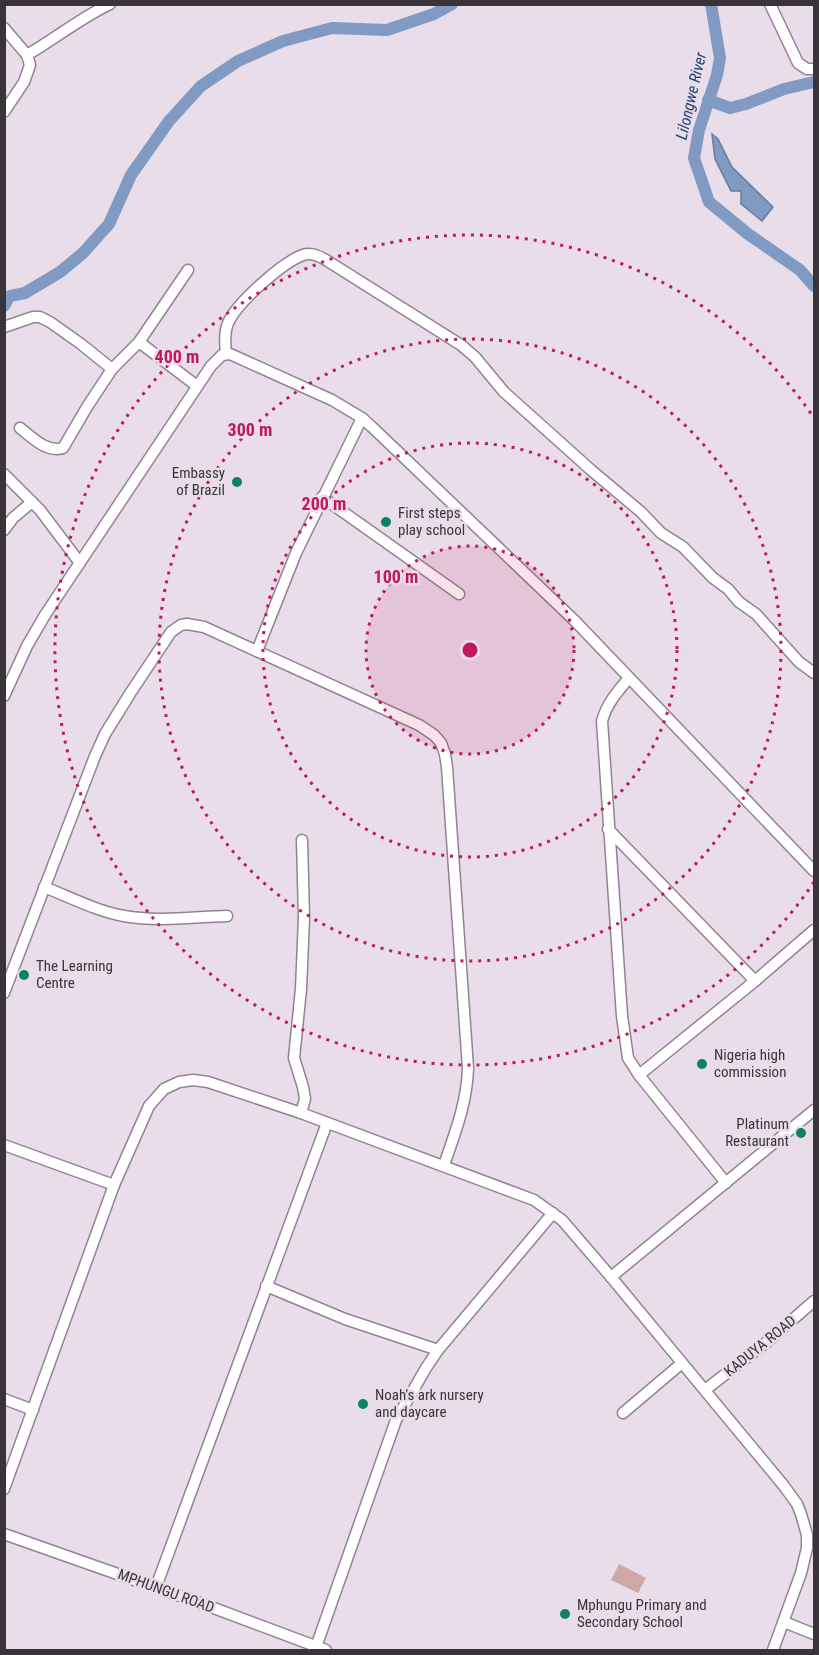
<svg xmlns="http://www.w3.org/2000/svg" width="819" height="1655" font-family="'Roboto Condensed',sans-serif">
	<style>
		.green { fill: #cda8a4 }
		.water { fill: #819ac4; stroke: #6b7b9a; stroke-width: 1.5 }
		.lines { fill: none; stroke-linecap: round; stroke-linejoin: round }
		.river { stroke: #819ac4; stroke-width: 12 }
		.minor-casing { stroke: #8f8590; stroke-width: 13 }
		.minor { stroke: #fff; stroke-width: 10 }
		.ring { fill: none; stroke: #c2185b; stroke-width: 3; stroke-dasharray: 3 6 }
		.poi-dot { fill: #0d8160; stroke: #e9ddea; stroke-width: 2 }
		.labels { text-anchor: middle; dominant-baseline: central; stroke-width: 5; stroke-linejoin: round; paint-order: stroke }
		.poi-label { font-size: 15px; fill: #383439; stroke: #e9ddea; text-anchor: start }
		.street-label { font-size: 15px; fill: #383439; stroke: #e9ddea }
		.water-label { font-size: 16px; font-style: italic; fill: #244379; stroke: #e9ddea }
		.centre { fill: #c2185b; stroke: #e9ddea; stroke-width: 3 }
		.ring-label { font-size: 18px; text-anchor: middle; font-weight: bold; fill: #c2185b; stroke: #e9ddea; stroke-width: 5; stroke-linejoin: round; paint-order: stroke }
	</style>
	<rect width="100%" height="100%" fill="#e9ddea"/>
	<polygon class="green" points="619,1564 646,1578 638,1593 611,1580"/>
	<polygon class="water" points="712,134 718,139 732,167 773,207 762,221 741,204 741,191 731,191 715,159"/>
	<g class="lines">
		<g class="river">
			<polyline points="711,4 720,58 717,75 699,130 694,158 709,202 748,234 800,270 814,286"/>
			<polyline points="708,100 730,108 746,104 784,89 814,82"/>
			<polyline points="4,306 10,296 25,293 60,272 83,253 109,224 131,175 169,121 201,86 238,61 283,41 332,28 387,30 434,14 452,4"/>
		</g>
		<g class="minor-casing">
			<g id="minor">
				<polyline points="770,4 798,63 807,69 814,69"/>
				<polyline points="4,28 27,55 30,65 24,82 4,112"/>
				<path d="M27,55C55,39 80,18 110,4"/>
				<polyline points="4,327 33,317 40,317 50,322 81,344 112,369"/>
				<polyline points="139,342 197,386"/>
				<path d="M226,354C225,343 224,331 229,321C239,301 283,262 303,255C311,252 319,256 326,260L461,345L475,357L504,392L591,470L641,512L661,533L683,547L713,578L728,589L739,602L756,614L799,662L814,673"/>
				<path d="M20,428C32,437 46,453 63,448L87,407L112,369L139,342L188,270"/>
				<polyline points="4,474 40,510 80,563"/>
				<polyline points="322,497 459,594"/>
				<polyline points="4,530 13,518 32,502"/>
				<polyline points="257,651 296,553 362,418"/>
				<path d="M629,678C618,691 607,703 602,721L622,1016L628,1058L639,1075L726,1183"/>
				<polyline points="4,696 27,646 45,615 211,366 222,355 230,354 332,400 362,418 372,427 574,620 814,871"/>
				<polyline points="608,829 755,981"/>
				<path d="M44,887C70,897 96,911 124,916C157,922 193,917 227,916"/>
				<path d="M4,993L95,756L105,734L131,692L171,632L181,625L187,624L204,627L419,725L434,735L441,743L445,754L447,767L468,1068C467,1103 455,1133 444,1165"/>
				<polyline points="639,1075 755,981 814,930"/>
				<polyline points="301,1113 305,1099 303,1087 294,1058 301,989 304,918 302,840"/>
				<polyline points="4,1145 114,1185"/>
				<polyline points="611,1277 814,1110"/>
				<polyline points="266,1286 345,1319 438,1350"/>
				<polyline points="705,1390 768,1341 814,1301"/>
				<polyline points="4,1399 33,1410"/>
				<polyline points="623,1413 682,1363"/>
				<polyline points="4,1489 114,1185 149,1106 164,1089 179,1082 193,1080 208,1082 301,1113 534,1200 562,1220 611,1277 784,1486 797,1504 801,1514 807,1535 807,1548 801,1573 773,1650"/>
				<polyline points="4,1534 211,1607 326,1650"/>
				<polyline points="156,1587 327,1123"/>
				<polyline points="784,1622 814,1634"/>
				<polyline points="316,1647 396,1420 426,1368 438,1350 553,1213"/>
			</g>
		</g>
		<use href="#minor" class="minor"/>
	</g>
	<circle cx="470" cy="650" r="104" fill="#c2185b" fill-opacity=".12"/>
	<g class="ring">
		<circle cx="470" cy="650" r="104"/>
		<circle cx="470" cy="650" r="207"/>
		<circle cx="470" cy="650" r="311"/>
		<path d="M814 882A415 415 0 1 1 814 418"/>
	</g>
	<g class="poi-dot">
		<circle cx="237" cy="482" r="6"/>
		<circle cx="386" cy="522" r="6"/>
		<circle cx="24" cy="975" r="6"/>
		<circle cx="702" cy="1064" r="6"/>
		<circle cx="801" cy="1133" r="6"/>
		<circle cx="363" cy="1404" r="6"/>
		<circle cx="565" cy="1614" r="6"/>
	</g>
	<g class="labels">
		<g class="poi-label">
			<text x="225" y="473" text-anchor="end">Embassy<tspan x="225" dy="17">of Brazil</tspan></text>
			<text x="398" y="513">First steps<tspan x="398" dy="17">play school</tspan></text>
			<text x="36" y="966">The Learning<tspan x="36" dy="17">Centre</tspan></text>
			<text x="714" y="1055">Nigeria high<tspan x="714" dy="17">commission</tspan></text>
			<text x="789" y="1124" text-anchor="end">Platinum<tspan x="789" dy="17">Restaurant</tspan></text>
			<text x="375" y="1395">Noah's ark nursery<tspan x="375" dy="17">and daycare</tspan></text>
			<text x="577" y="1605">Mphungu Primary and<tspan x="577" dy="17">Secondary School</tspan></text>
		</g>
		<g class="street-label">
			<text transform="translate(760 1346) rotate(-39)">KADUYA ROAD</text>
			<text transform="translate(166 1591) rotate(20)">MPHUNGU ROAD</text>
		</g>
		<g class="water-label">
			<text transform="translate(691 96) rotate(-77)">Lilongwe River</text>
		</g>
	</g>
	<circle cx="470" cy="650" r="9" class="centre"/>
	<g class="ring-label">
		<text x="177" y="363">400 m</text>
		<text x="250" y="436">300 m</text>
		<text x="324" y="510">200 m</text>
		<text x="396" y="583">100 m</text>
	</g>
	<rect width="819" height="1655" fill="none" stroke="#383439" stroke-width="12"/>
</svg>
